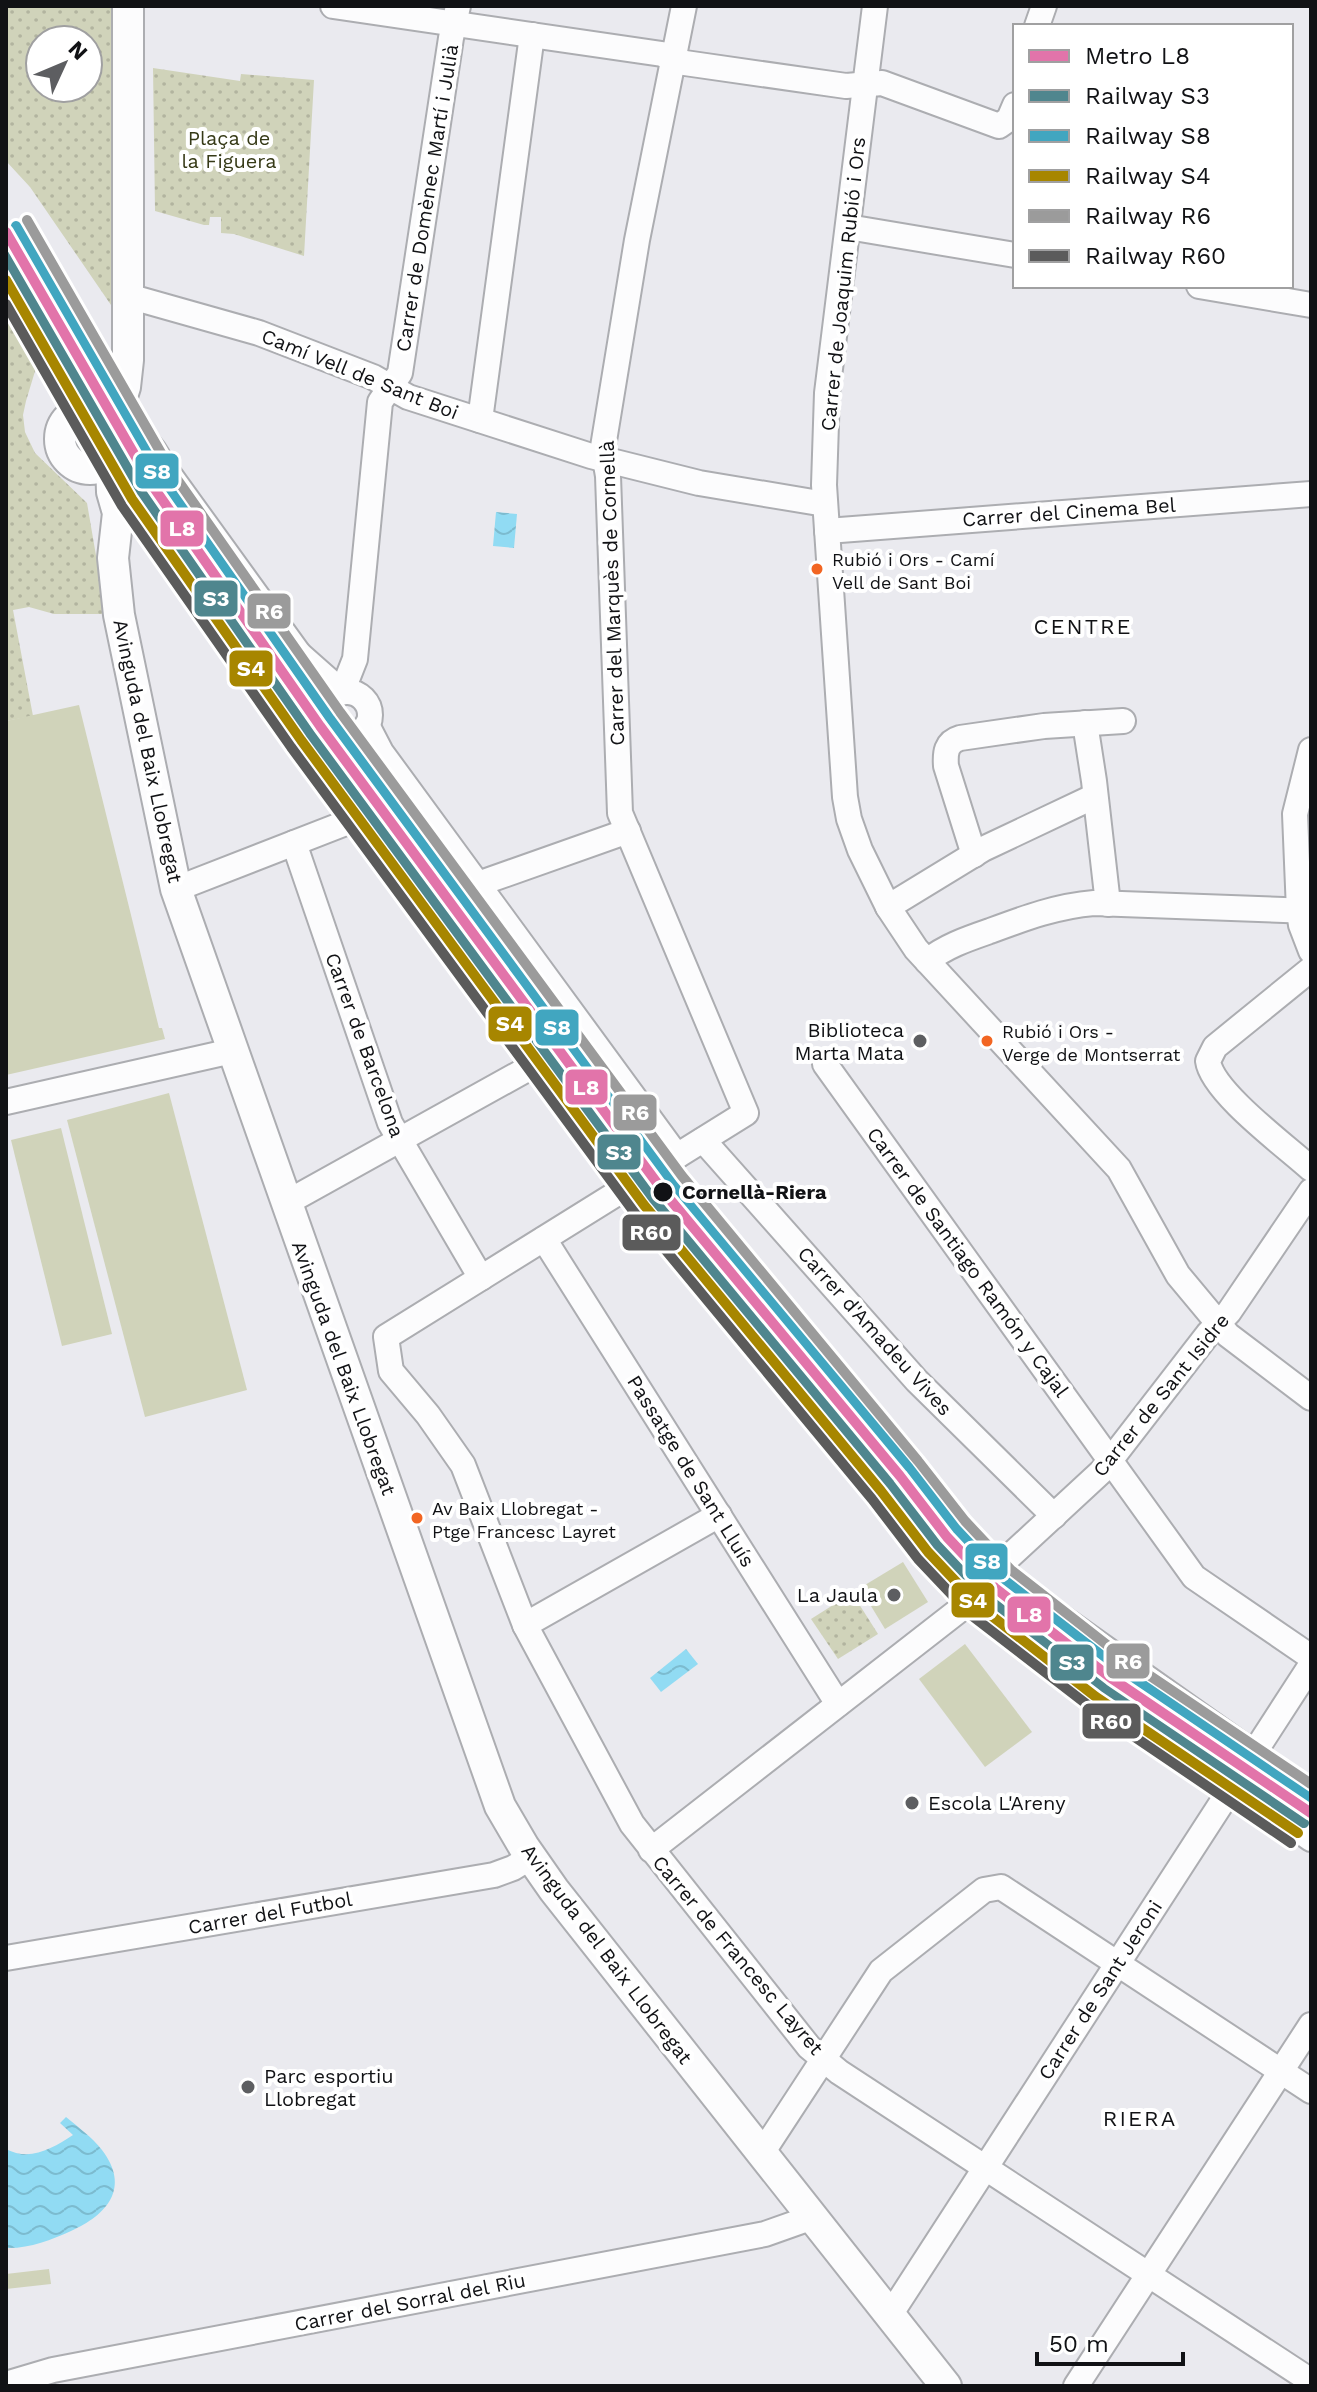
<svg xmlns="http://www.w3.org/2000/svg" width="1317" height="2392" font-family="'Work Sans',sans-serif">
	<style>
		.green { fill: url(#green-dots); fill-rule: evenodd }
		.pitch { fill: #d0d3ba }
		.water { fill: url(#water-waves) }
		.lines { fill: none; stroke-linecap: round; stroke-linejoin: round }
		.minor-casing { stroke: #acadb1; stroke-width: 28 }
		.major-casing { stroke: #acadb1; stroke-width: 34 }
		.minor { stroke: #fcfcfd; stroke-width: 24 }
		.major { stroke: #fcfcfd; stroke-width: 30 }
		.rail-1-casing { stroke: #fff; stroke-width: 16 }
		.rail-2-casing { stroke: #fff; stroke-width: 16 }
		.rail-3-casing { stroke: #fff; stroke-width: 16 }
		.rail-4-casing { stroke: #fff; stroke-width: 16 }
		.rail-5-casing { stroke: #fff; stroke-width: 16 }
		.rail-1 { stroke: #4f868e; stroke-width: 10 }
		.rail-2 { stroke: #41a6c0; stroke-width: 10 }
		.rail-3 { stroke: #a78600; stroke-width: 10 }
		.rail-4 { stroke: #9b9b9b; stroke-width: 10 }
		.rail-5 { stroke: #5b5b5b; stroke-width: 10 }
		.metro-1-casing { stroke: #fff; stroke-width: 16 }
		.metro-1 { stroke: #e274aa; stroke-width: 10 }
		.bus-dot { fill: #f26522; stroke: #fff; stroke-width: 3 }
		.poi-dot { fill: #5d5e61; stroke: #fff; stroke-width: 3 }
		.stop-dot { fill: #111215; stroke: #fff; stroke-width: 3 }
		.labels { text-anchor: middle; dominant-baseline: central; stroke-width: 8; stroke-linejoin: round; paint-order: stroke }
		.bus-label { font-size: 18px; fill: #111215; stroke: #fff; text-anchor: start }
		.park-label { font-size: 20px; fill: #363a17; stroke: #fff }
		.street-label { font-size: 20px; fill: #111215; stroke: #fff }
		.poi-label { font-size: 20px; fill: #111215; stroke: #fff; text-anchor: end }
		.stop-label { font-size: 20px; font-weight: bold; fill: #111215; stroke: #fff; text-anchor: start }
		.neighbourhood-label { font-size: 22px; letter-spacing: 2px; fill: #111215; stroke: #fff }
		.line-badge { stroke: #fff; stroke-width: 3 }
		.badge-label { font-size: 22px; text-anchor: middle; font-weight: bold; fill: #fff }
	</style>
	<defs>
		<pattern id="green-dots" width="8" height="8" patternUnits="userSpaceOnUse" patternTransform="scale(2)"><rect width="8" height="8" fill="#d0d3ba"/><path d="M2 2h.1M6 6h.1" fill="none" stroke="#b2b49f" stroke-width="1.8" stroke-linecap="round"/></pattern>
		<pattern id="water-waves" width="16" height="10" patternUnits="userSpaceOnUse" patternTransform="scale(2)"><rect width="16" height="10" fill="#91dbf3"/><path d="M0 5q4-4 8 0t8 0" fill="none" stroke="#7cbbcf"/></pattern>
	</defs>
	<rect width="100%" height="100%" fill="#eaeaef"/>
	<g class="green">
		<path d="M6,6H112L119,129L111,305L30,187L6,161ZM40,40H88V88H40Z"/>
		<polygon points="153,68 240,81 241,74 314,80 304,256 234,234 221,233 221,217 210,217 209,225 204,225 155,211"/>
		<polygon points="6,225 56,301 24,326 39,358 26,401 23,415 25,432 35,453 87,503 106,614 54,614 29,607 13,610 33,716 6,721"/>
		<polygon points="852,1593 878,1634 838,1659 811,1619"/>
	</g>
	<g class="pitch">
		<polygon points="79,705 159,1028 162,1028 165,1039 6,1075 6,721"/>
		<polygon points="169,1093 247,1390 145,1417 67,1120"/>
		<polygon points="61,1128 112,1334 62,1346 11,1140"/>
		<polygon points="903,1562 928,1602 885,1629 860,1588"/>
		<polygon points="965,1644 1032,1732 985,1767 919,1679"/>
		<polygon points="49,2269 51,2284 6,2289 6,2274"/>
	</g>
	<g class="water">
		<polygon points="496,512 517,514 514,548 493,546"/>
		<polygon points="686,1649 698,1664 661,1692 650,1678"/>
		<path d="M66,2117C78,2127 92,2137 102,2150C131,2188 107,2215 71,2231C51,2240 28,2249 6,2248V2149C30,2162 53,2148 73,2135L60,2123Z"/>
	</g>
	<g class="lines">
		<g class="minor-casing">
			<g id="minor">
				<polyline points="333,6 662,54 685,63 846,86 882,83 999,126 1009,119 1015,105"/>
				<polyline points="684,6 637,240 603,447 608,476 620,813 746,1113 386,1337 391,1371 428,1415 463,1465 525,1625 632,1824 809,2047 839,2072 1311,2381"/>
				<polyline points="875,6 827,393 824,485 845,797 849,819 860,850 888,907 916,949 1119,1169 1178,1275 1228,1335 1311,1398"/>
				<polyline points="1037,26 1044,6"/>
				<polyline points="848,227 1015,255"/>
				<polyline points="1199,286 1311,305"/>
				<polyline points="128,296 259,333 373,377 408,397 591,456 699,483 825,504"/>
				<polyline points="480,420 532,35"/>
				<path d="M118,428C139,431 153,445 161,463L299,654L324,710"/>
				<polyline points="116,455 146,456 161,463"/>
				<polyline points="827,531 1311,494"/>
				<polyline points="299,654 342,692 355,659 380,402 400,373 451,38 458,6"/>
				<circle cx="347" cy="715" r="23"/>
				<polyline points="1085,723 1094,781 1108,904"/>
				<polyline points="367,725 381,752 677,1156"/>
				<path d="M344,737C360,760 365,786 379,810L913,1540L952,1586L1311,1839"/>
				<polyline points="1311,750 1295,814 1299,911 1301,925 1311,951"/>
				<polyline points="294,843 390,1123 481,1278"/>
				<path d="M974,855L946,766C945,753 946,742 960,738L1044,726L1123,721"/>
				<polyline points="478,884 628,831"/>
				<polyline points="176,889 379,810"/>
				<polyline points="888,907 983,849 1095,796"/>
				<path d="M927,961C946,946 967,939 990,931C1025,918 1057,906 1094,903L1311,911"/>
				<path d="M1311,969L1215,1047L1208,1061C1212,1092 1287,1147 1311,1169"/>
				<polyline points="825,1064 1194,1577 1311,1657"/>
				<polyline points="6,1102 232,1051"/>
				<polyline points="703,1140 917,1381 1054,1516"/>
				<polyline points="286,1203 556,1053"/>
				<polyline points="544,1239 838,1704"/>
				<polyline points="1003,1562 1004,1571 1010,1581 1311,1794"/>
				<polyline points="525,1625 719,1515"/>
				<polyline points="651,1850 958,1611 983,1581 1102,1471 1208,1334 1229,1312 1311,1191"/>
				<polyline points="6,1958 494,1875 513,1868 531,1857"/>
				<polyline points="762,2153 881,1971 984,1890 1001,1887 1311,2091"/>
				<polyline points="890,2315 1311,1665"/>
				<polyline points="6,2384 53,2370 765,2234 813,2217"/>
				<polyline points="1076,2386 1311,2025"/>
			</g>
		</g>
		<g class="major-casing">
			<g id="major">
				<circle cx="90" cy="439" r="30"/>
				<polyline points="114,421 125,387 128,360 128,6"/>
				<polyline points="111,461 112,492 118,513 113,558 119,615 176,889 500,1806 524,1847 554,1890 946,2386"/>
			</g>
		</g>
		<use href="#minor" class="minor"/>
		<use href="#major" class="major"/>
		<g class="rail-1-casing">
			<polyline id="rail-1" points="6,256 142,492 310,733 653,1198 891,1484 937,1544 987,1597 1104,1687 1304,1823"/>
		</g>
		<g class="rail-2-casing">
			<polyline id="rail-2" points="16,226 162,479 330,719 672,1184 909,1468 956,1529 1003,1579 1118,1668 1311,1799"/>
		</g>
		<g class="rail-3-casing">
			<polyline id="rail-3" points="6,280 132,499 301,740 644,1205 881,1491 928,1552 979,1606 1096,1697 1298,1833"/>
		</g>
		<g class="rail-4-casing">
			<polyline id="rail-4" points="27,220 172,472 340,712 682,1176 918,1461 965,1521 1011,1570 1125,1659 1311,1784"/>
		</g>
		<g class="rail-5-casing">
			<polyline id="rail-5" points="6,304 122,506 291,747 634,1212 872,1499 918,1559 971,1615 1089,1706 1291,1843"/>
		</g>
		<use href="#rail-1" class="rail-1"/>
		<use href="#rail-2" class="rail-2"/>
		<use href="#rail-3" class="rail-3"/>
		<use href="#rail-4" class="rail-4"/>
		<use href="#rail-5" class="rail-5"/>
		<g class="metro-1-casing">
			<polyline id="metro-1" points="6,232 152,485 320,726 663,1191 900,1476 947,1537 995,1588 1111,1678 1311,1813"/>
		</g>
		<use href="#metro-1" class="metro-1"/>
	</g>
	<g class="bus-dot">
		<circle cx="817" cy="569" r="7"/>
		<circle cx="987" cy="1041" r="7"/>
		<circle cx="417" cy="1518" r="7"/>
	</g>
	<g class="poi-dot">
		<circle cx="920" cy="1041" r="8"/>
		<circle cx="894" cy="1595" r="8"/>
		<circle cx="912" cy="1803" r="8"/>
		<circle cx="248" cy="2087" r="8"/>
	</g>
	<circle class="stop-dot" cx="663" cy="1192" r="11"/>
	<g class="labels">
		<g class="bus-label">
			<text x="832" y="559">Rubió i Ors - Camí<tspan x="832" dy="23">Vell de Sant Boi</tspan></text>
			<text x="1002" y="1031">Rubió i Ors -<tspan x="1002" dy="23">Verge de Montserrat</tspan></text>
			<text x="432" y="1508">Av Baix Llobregat -<tspan x="432" dy="23">Ptge Francesc Layret</tspan></text>
		</g>
		<g class="park-label">
			<text x="229" y="138">Plaça de<tspan x="229" dy="23">la Figuera</tspan></text>
		</g>
		<g class="street-label">
			<text transform="translate(427 198) rotate(-81)">Carrer de Domènec Martí i Julià</text>
			<text transform="translate(843 284) rotate(-84)">Carrer de Joaquim Rubió i Ors</text>
			<text transform="translate(360 374) rotate(22)">Camí Vell de Sant Boi</text>
			<text transform="translate(1069 512) rotate(-4)">Carrer del Cinema Bel</text>
			<text transform="translate(612 593) rotate(-92)">Carrer del Marquès de Cornellà</text>
			<text transform="translate(148 751) rotate(78)">Avinguda del Baix Llobregat</text>
			<text transform="translate(365 1045) rotate(70)">Carrer de Barcelona</text>
			<text transform="translate(968 1262) rotate(54)">Carrer de Santiago Ramón y Cajal</text>
			<text transform="translate(875 1331) rotate(48)">Carrer d'Amadeu Vives</text>
			<text transform="translate(344 1368) rotate(70)">Avinguda del Baix Llobregat</text>
			<text transform="translate(1161 1395) rotate(-51)">Carrer de Sant Isidre</text>
			<text transform="translate(691 1471) rotate(58)">Passatge de Sant Lluís</text>
			<text transform="translate(270 1913) rotate(-10)">Carrer del Futbol</text>
			<text transform="translate(607 1954) rotate(53)">Avinguda del Baix Llobregat</text>
			<text transform="translate(738 1955) rotate(50)">Carrer de Francesc Layret</text>
			<text transform="translate(1100 1990) rotate(-57)">Carrer de Sant Jeroni</text>
			<text transform="translate(410 2302) rotate(-11)">Carrer del Sorral del Riu</text>
		</g>
		<g class="poi-label">
			<text x="904" y="1030">Biblioteca<tspan x="904" dy="23">Marta Mata</tspan></text>
			<text x="878" y="1595">La Jaula</text>
			<text x="928" y="1803" text-anchor="start">Escola L'Areny</text>
			<text x="264" y="2076" text-anchor="start">Parc esportiu<tspan x="264" dy="23">Llobregat</tspan></text>
		</g>
		<g class="stop-label">
			<text x="682" y="1192">Cornellà-Riera</text>
		</g>
		<g class="neighbourhood-label">
			<text x="1083" y="626">CENTRE</text>
			<text x="1140" y="2118">RIERA</text>
		</g>
	</g>
	<g class="line-badge">
		<rect x="134" y="452" width="46" height="38" rx="8" fill="#41a6c0"/>
		<rect x="159" y="509" width="46" height="39" rx="8" fill="#e274aa"/>
		<rect x="193" y="579" width="46" height="39" rx="8" fill="#4f868e"/>
		<rect x="246" y="592" width="46" height="38" rx="8" fill="#9b9b9b"/>
		<rect x="228" y="649" width="46" height="39" rx="8" fill="#a78600"/>
		<rect x="487" y="1005" width="46" height="38" rx="8" fill="#a78600"/>
		<rect x="534" y="1008" width="46" height="39" rx="8" fill="#41a6c0"/>
		<rect x="564" y="1068" width="45" height="38" rx="8" fill="#e274aa"/>
		<rect x="612" y="1093" width="46" height="39" rx="8" fill="#9b9b9b"/>
		<rect x="596" y="1133" width="46" height="38" rx="8" fill="#4f868e"/>
		<rect x="621" y="1213" width="61" height="39" rx="8" fill="#5b5b5b"/>
		<rect x="964" y="1542" width="45" height="39" rx="8" fill="#41a6c0"/>
		<rect x="950" y="1581" width="46" height="38" rx="8" fill="#a78600"/>
		<rect x="1006" y="1595" width="46" height="39" rx="8" fill="#e274aa"/>
		<rect x="1105" y="1642" width="46" height="38" rx="8" fill="#9b9b9b"/>
		<rect x="1049" y="1643" width="46" height="39" rx="8" fill="#4f868e"/>
		<rect x="1081" y="1702" width="61" height="38" rx="8" fill="#5b5b5b"/>
	</g>
	<g class="badge-label">
		<text x="157" y="479">S8</text>
		<text x="182" y="536">L8</text>
		<text x="216" y="606">S3</text>
		<text x="269" y="619">R6</text>
		<text x="251" y="676">S4</text>
		<text x="510" y="1031">S4</text>
		<text x="557" y="1035">S8</text>
		<text x="586" y="1095">L8</text>
		<text x="635" y="1120">R6</text>
		<text x="619" y="1160">S3</text>
		<text x="651" y="1240">R60</text>
		<text x="987" y="1569">S8</text>
		<text x="973" y="1608">S4</text>
		<text x="1029" y="1622">L8</text>
		<text x="1128" y="1669">R6</text>
		<text x="1072" y="1670">S3</text>
		<text x="1111" y="1729">R60</text>
	</g>
	<rect width="1317" height="2392" fill="none" stroke="#111215" stroke-width="16"/>
	<rect x="1013" y="24" width="280" height="264" fill="#ffffff" stroke="#a0a0a1" stroke-width="2"/>
	<rect x="1029" y="50" width="40" height="12" fill="#e274aa" stroke="#a0a0a1" stroke-width="2"/>
	<text x="1085" y="64" font-size="24" fill="#111215">Metro L8</text>
	<rect x="1029" y="90" width="40" height="12" fill="#4f868e" stroke="#a0a0a1" stroke-width="2"/>
	<text x="1085" y="104" font-size="24" fill="#111215">Railway S3</text>
	<rect x="1029" y="130" width="40" height="12" fill="#41a6c0" stroke="#a0a0a1" stroke-width="2"/>
	<text x="1085" y="144" font-size="24" fill="#111215">Railway S8</text>
	<rect x="1029" y="170" width="40" height="12" fill="#a78600" stroke="#a0a0a1" stroke-width="2"/>
	<text x="1085" y="184" font-size="24" fill="#111215">Railway S4</text>
	<rect x="1029" y="210" width="40" height="12" fill="#9b9b9b" stroke="#a0a0a1" stroke-width="2"/>
	<text x="1085" y="224" font-size="24" fill="#111215">Railway R6</text>
	<rect x="1029" y="250" width="40" height="12" fill="#5b5b5b" stroke="#a0a0a1" stroke-width="2"/>
	<text x="1085" y="264" font-size="24" fill="#111215">Railway R60</text>
	<g transform="translate(64 64) rotate(46)"><circle r="38" fill="#ffffff" stroke="#a0a0a1" stroke-width="2"/>
	<path d="M0-6L14 30L0 20L-14 30Z" fill="#5d5e61"/>
	<text y="-12" font-size="22" font-weight="bold" text-anchor="middle" fill="#111215">N</text>
	</g>
	<path d="M1037 2352v12h146v-12" fill="none" stroke="#111215" stroke-width="4"/>
	<text x="1049" y="2352" font-size="24" fill="#111215" stroke="#ffffff" stroke-width="6" paint-order="stroke">50 m</text>
</svg>
